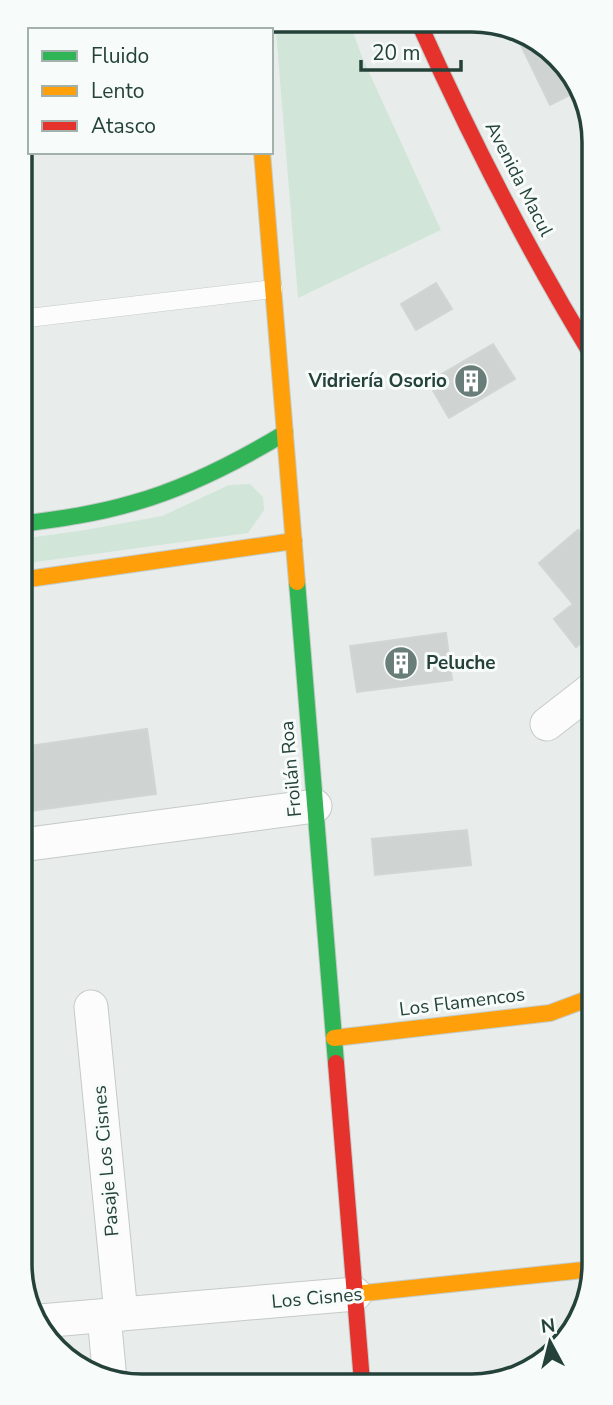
<svg xmlns="http://www.w3.org/2000/svg" width="613" height="1405" font-family="'Nunito Sans',sans-serif">
	<style>
		.green { fill: #d1e6d8 }
		.building { fill: #cfd4d2; stroke: #d1d6d4; stroke-width: 2 }
		.lines { fill: none; stroke-linecap: round; stroke-linejoin: round }
		.lane-casing { stroke: #c5cac8; stroke-width: 19 }
		.street-casing { stroke: #c5cac8; stroke-width: 35 }
		.fast-casing { stroke: #c3cbc8; stroke-width: 18 }
		.slow-casing { stroke: #c3cbc8; stroke-width: 18 }
		.jam-casing { stroke: #c3cbc8; stroke-width: 18 }
		.lane { stroke: #fcfcfc; stroke-width: 18 }
		.street { stroke: #fcfcfc; stroke-width: 33 }
		.fast { stroke: #30b455; stroke-width: 16 }
		.slow { stroke: #ff9f0a; stroke-width: 16 }
		.jam { stroke: #e5322d; stroke-width: 16 }
		.labels { text-anchor: middle; dominant-baseline: central; stroke-width: 6; stroke-linejoin: round; paint-order: stroke }
		.street-label { font-size: 19px; fill: #24423a; stroke: #f7fbf9 }
		.poi-label { font-size: 19px; font-weight: bold; fill: #24423a; stroke: #f7fbf9; text-anchor: end }
		.rim { fill: none; stroke: #24423a; stroke-width: 3.5 }
	</style>
	<rect width="100%" height="100%" fill="#e8edeb"/>
	<g class="green">
		<polygon points="275,20 349,21 362,57 441,230 298,298"/>
		<polygon points="250,484 263,497 264,510 248,533 21,564 21,539 85,530 162,516 229,485"/>
	</g>
	<g class="building">
		<polygon points="514,31 558,55 578,91 550,105"/>
		<polygon points="436,283 452,309 416,330 401,304"/>
		<polygon points="493,344 515,379 449,418 428,382"/>
		<polygon points="578,530 591,546 591,635 576,647 554,619 573,604 539,563"/>
		<polygon points="446,633 452,680 357,692 350,646"/>
		<polygon points="147,729 156,794 22,812 22,747"/>
		<polygon points="467,830 471,865 375,875 372,839"/>
	</g>
	<g class="lines">
		<g class="lane-casing">
			<polyline id="lane" points="20,319 273,289"/>
		</g>
		<g class="street-casing">
			<g id="street">
				<polyline points="26,108 30,107"/>
				<polyline points="547,724 592,689"/>
				<polyline points="22,845 315,806"/>
				<polyline points="91,1007 121,1314"/>
				<polyline points="104,1316 110,1380"/>
				<polyline points="40,1321 355,1294"/>
			</g>
		</g>
		<g class="fast-casing">
			<g id="fast">
				<path d="M21,524C58,519 96,514 133,503C187,488 237,462 285,433"/>
				<polyline points="297,582 336,1063"/>
			</g>
		</g>
		<g class="slow-casing">
			<g id="slow">
				<polyline points="251,20 252,30"/>
				<polyline points="262,152 297,582"/>
				<polyline points="21,580 294,541"/>
				<polyline points="334,1038 550,1013 593,997"/>
				<polyline points="355,1294 593,1269"/>
			</g>
		</g>
		<g class="jam-casing">
			<g id="jam">
				<path d="M418,21C469,135 525,245 590,352"/>
				<polyline points="336,1063 362,1382"/>
			</g>
		</g>
		<use href="#lane" class="lane"/>
		<use href="#street" class="street"/>
		<use href="#fast" class="fast"/>
		<use href="#slow" class="slow"/>
		<use href="#jam" class="jam"/>
	</g>
	<defs>
		<g id="building-disc" transform="scale(1.75)"><circle r="9.5" fill="#697e78" stroke="#f7fbf9"/><path d="M-4-6H4V6H1V3H-1V6H-4ZM-2.5-4.3h1.7v1.8h-1.7ZM.8-4.3h1.7v1.8H.8ZM-2.5-1h1.7V.8h-1.7ZM.8-1h1.7V.8H.8Z" fill="#fff"/></g>
	</defs>
	<g fill-rule="evenodd">
		<use href="#building-disc" x="471" y="381"/>
		<use href="#building-disc" x="401" y="663"/>
	</g>
	<g class="labels">
		<g class="street-label">
			<text transform="translate(519 179) rotate(63)">Avenida Macul</text>
			<text transform="translate(291 769) rotate(-95)">Froilán Roa</text>
			<text transform="translate(462 1002) rotate(-7)">Los Flamencos</text>
			<text transform="translate(106 1161) rotate(-95)">Pasaje Los Cisnes</text>
			<text transform="translate(317 1298) rotate(-5)">Los Cisnes</text>
		</g>
		<g class="poi-label">
			<text x="447" y="381">Vidriería Osorio</text>
			<text x="426" y="663" text-anchor="start">Peluche</text>
		</g>
	</g>
	<path d="M0 0H613V1405H0ZM142 32H472A110 110 0 0 1 582 142V1264A110 110 0 0 1 472 1374H142A110 110 0 0 1 32 1264V142A110 110 0 0 1 142 32Z" fill="#f7fbf9" fill-rule="evenodd"/>
	<path class="rim" d="M142 32H472A110 110 0 0 1 582 142V1264A110 110 0 0 1 472 1374H142A110 110 0 0 1 32 1264V142A110 110 0 0 1 142 32Z"/>
	<rect x="28" y="28" width="245" height="126" fill="#f7fbf9" stroke="#a3b1ad" stroke-width="2"/>
	<rect x="42" y="51" width="35" height="10" fill="#30b455" stroke="#a3b1ad" stroke-width="2"/>
	<text x="91" y="63" font-size="21" fill="#24423a">Fluido</text>
	<rect x="42" y="86" width="35" height="10" fill="#ff9f0a" stroke="#a3b1ad" stroke-width="2"/>
	<text x="91" y="98" font-size="21" fill="#24423a">Lento</text>
	<rect x="42" y="121" width="35" height="10" fill="#e5322d" stroke="#a3b1ad" stroke-width="2"/>
	<text x="91" y="133" font-size="21" fill="#24423a">Atasco</text>
	<g transform="translate(550 1342) rotate(353)" stroke="#f7fbf9" stroke-width="5" paint-order="stroke">
	<path d="M0-5L12 26L0 18L-12 26Z" fill="#24423a"/>
	<text y="-10" font-size="19" font-weight="bold" text-anchor="middle" fill="#24423a">N</text>
	</g>
	<path d="M361 60v10h100v-10" fill="none" stroke="#24423a" stroke-width="3.5"/>
	<text x="372" y="60" font-size="21" fill="#24423a" stroke="#f7fbf9" stroke-width="5" paint-order="stroke">20 m</text>
</svg>
